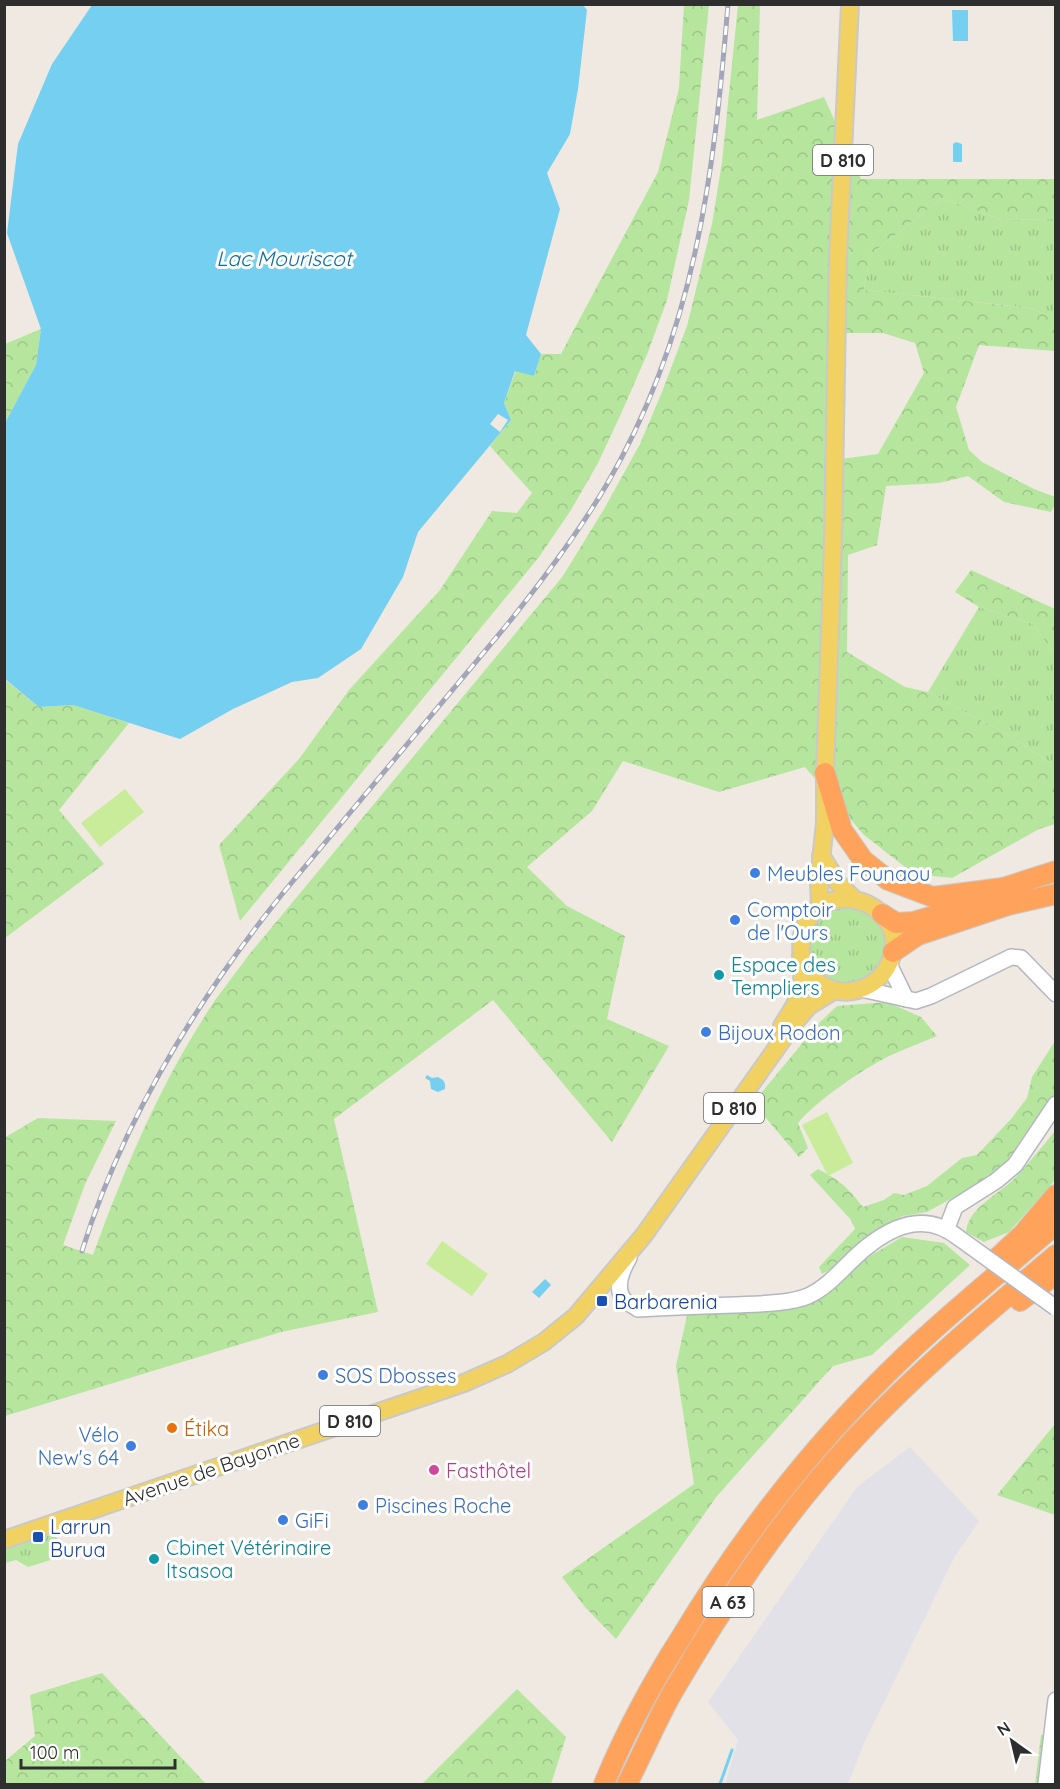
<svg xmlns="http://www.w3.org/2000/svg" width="1060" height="1789" font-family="Quicksand,sans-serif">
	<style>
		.industrial { fill: #e3e1e8 }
		.grass { fill: url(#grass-tufts) }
		.forest { fill: url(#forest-crowns); fill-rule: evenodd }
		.pitch { fill: #c9ec9a }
		.water { fill: #75cff0 }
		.pier { fill: #efe9e1 }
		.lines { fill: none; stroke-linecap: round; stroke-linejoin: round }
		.stream { stroke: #75cff0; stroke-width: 3 }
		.secondary-casing { stroke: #b4b7c1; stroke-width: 18 }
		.primary-casing { stroke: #c9c9c9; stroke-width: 20 }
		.highway-casing { stroke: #c9c9c9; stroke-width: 22 }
		.secondary { stroke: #fff; stroke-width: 15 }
		.primary { stroke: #f2d163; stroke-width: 16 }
		.highway { stroke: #ffa35c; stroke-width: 20 }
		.rail-casing { stroke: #a3a6b8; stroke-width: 5 }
		.rail { stroke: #fff; stroke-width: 3; stroke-dasharray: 9; stroke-linecap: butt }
		.secondary-bridge-casing { stroke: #b4b7c1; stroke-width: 18; stroke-linecap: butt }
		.secondary-bridge { stroke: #fff; stroke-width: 15 }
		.shop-dot { fill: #3f7fe0; stroke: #fff; stroke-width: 2 }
		.culture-dot { fill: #0f9aa8; stroke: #fff; stroke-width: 2 }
		.transit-dot { fill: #1a4fb4; stroke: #fff; stroke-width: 2 }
		.food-dot { fill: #e8710a; stroke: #fff; stroke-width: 2 }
		.hotel-dot { fill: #d1479c; stroke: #fff; stroke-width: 2 }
		.labels { text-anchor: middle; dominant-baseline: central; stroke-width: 6; stroke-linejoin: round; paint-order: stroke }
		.shield { fill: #fff; stroke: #6d6d6d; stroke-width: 1.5 }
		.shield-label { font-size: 18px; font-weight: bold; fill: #2e2e2e }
		.shop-label { font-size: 20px; fill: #366cbe; stroke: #fff; text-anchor: start }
		.culture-label { font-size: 20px; fill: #0d838f; stroke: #fff; text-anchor: start }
		.transit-label { font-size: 20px; fill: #164399; stroke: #fff; text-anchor: start }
		.food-label { font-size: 20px; fill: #c56008; stroke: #fff; text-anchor: start }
		.street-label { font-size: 20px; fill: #2e2e2e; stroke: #fff }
		.hotel-label { font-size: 20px; fill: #b23c85; stroke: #fff; text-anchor: start }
		.water-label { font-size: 21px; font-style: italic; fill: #0d6fa3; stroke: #fff }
	</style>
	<defs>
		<pattern id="grass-tufts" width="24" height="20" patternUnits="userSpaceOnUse" patternTransform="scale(1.5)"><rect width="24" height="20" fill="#b6e59e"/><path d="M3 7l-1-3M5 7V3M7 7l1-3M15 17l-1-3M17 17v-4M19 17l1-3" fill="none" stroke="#9dc588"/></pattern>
		<pattern id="forest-crowns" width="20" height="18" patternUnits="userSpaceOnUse" patternTransform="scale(1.5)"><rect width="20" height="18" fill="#b6e59e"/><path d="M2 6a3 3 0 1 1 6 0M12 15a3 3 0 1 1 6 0" fill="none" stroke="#9dc588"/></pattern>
	</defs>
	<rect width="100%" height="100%" fill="#efe9e1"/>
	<polygon class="industrial" points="910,1447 979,1521 954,1558 865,1741 848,1784 725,1784 738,1740 708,1702 857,1487"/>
	<g class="grass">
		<polygon points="942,198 1002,220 1055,219 1055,319 1030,308 864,290 870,255"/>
		<polygon points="979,607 1033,624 1055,655 1055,766 1005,733 928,692"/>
		<path d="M842,908C864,909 880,918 885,941C886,946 886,954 884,959C879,973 861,987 846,987C842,988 836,984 833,983C829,982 823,980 820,978C805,963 803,935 818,920C824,913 833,910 842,908Z"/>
		<path d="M45,1535C58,1536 63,1540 64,1554L54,1559L28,1567L16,1560L5,1563V1549Z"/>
	</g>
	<g class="forest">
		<polygon points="684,5 709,5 689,200 667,300 648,352 620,416 598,463 571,510 539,557 240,921 219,845 299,759 349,690 440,590 492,511 517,513 532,493 490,446 511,420 504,403 516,370 534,376 541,354 561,354 658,172 679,88"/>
		<path d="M738,5H760L757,120L824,97L861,179H1055V219L1002,220L942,198L870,255L864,290L1030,308L1055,319V351L979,345L956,407L969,450L982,462L1034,489L1055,497V505L1051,512L1004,502L968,476L939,483L886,486L877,545L848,555L847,652L905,687L928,692L1005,733L1055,766V824L1039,829L952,878L914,874L864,835L805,767L719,792L623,761L592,811L527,867L567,906L625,936L607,1019L669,1046L612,1142L493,1000L334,1119L378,1312L281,1332L5,1416L4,1138L38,1118L116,1121L85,1184L63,1245L93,1255C123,1173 156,1093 203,1019C216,997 233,977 248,956L563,576L604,509L640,444L662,392L687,326L712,224L722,162ZM845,333H883L915,343L924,373L878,454L841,459Z"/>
		<polygon points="41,329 36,365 5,423 5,344"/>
		<polygon points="971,570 1055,609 1055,655 1033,624 979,607 955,592"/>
		<polygon points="4,679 39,707 73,705 129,723 59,810 104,864 5,938"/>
		<path d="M887,1002L921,1017L937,1036C921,1043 904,1049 889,1056C863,1069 816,1101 798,1123L808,1148L799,1157L753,1103L819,1023L837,1006Z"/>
		<path d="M1055,1041V1094L1011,1160L987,1179L927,1212L903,1216L876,1229L850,1250L831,1269L822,1274L819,1267L855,1229L851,1220L810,1175L818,1169C841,1181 847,1187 863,1207L884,1200L894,1193L904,1195L927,1186L962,1158L977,1155L1011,1119L1027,1098L1032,1077Z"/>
		<path d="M1055,1131V1179L1051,1185L1009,1232L984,1242L966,1232C969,1206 999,1195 1015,1178C1029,1163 1042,1147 1055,1131Z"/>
		<polygon points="902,1237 944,1243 970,1265 872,1355 833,1366 717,1496 616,1639 585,1607 562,1577 694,1484 676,1366 688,1311 777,1311 817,1301 870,1256"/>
		<polygon points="1055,1424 1055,1515 997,1495"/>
		<polygon points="102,1673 206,1784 5,1784 5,1761 35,1736 30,1695"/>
		<polygon points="517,1689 566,1737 551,1784 422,1784"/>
		<polygon points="1055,1734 1055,1784 1035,1784 1041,1735"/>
	</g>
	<g class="pitch">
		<polygon points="125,789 144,812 100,847 81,823"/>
		<polygon points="827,1112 853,1163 828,1176 802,1125"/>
		<polygon points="442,1241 488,1274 472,1296 426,1264"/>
	</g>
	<g class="water">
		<polygon points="92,5 583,5 587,10 578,89 570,134 547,173 560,209 526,335 541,354 534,376 515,371 504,403 511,420 418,532 403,577 361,649 318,678 292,682 233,709 180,739 73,705 39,707 5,679 5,423 36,365 41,329 7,233 18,144 52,64"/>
		<polygon points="952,10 968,10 968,41 953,41"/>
		<polygon points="956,142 962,144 962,162 953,162 953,144"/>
		<path d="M427,1075L432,1078L438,1077C444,1080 446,1083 445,1089L438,1092L431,1089L430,1081L425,1078Z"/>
		<polygon points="545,1279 551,1285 539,1298 532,1292"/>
	</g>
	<polygon class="pier" points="498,414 508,420 500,432 490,424"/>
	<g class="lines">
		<polyline class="stream" points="720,1784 732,1750"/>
		<g class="secondary-casing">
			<g id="secondary">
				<polyline points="889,964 906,999"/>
				<polyline points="861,989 916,1001 931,996 1011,957 1021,958 1056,994"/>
				<polyline points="947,1228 955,1207 996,1181 1015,1165 1056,1104"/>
				<path d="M629,1258C622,1270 614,1289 625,1301C629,1304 634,1306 638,1309C671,1307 703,1306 735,1305C755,1304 789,1304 808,1296C832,1285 847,1262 868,1246C897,1223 928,1213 959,1238"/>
				<polyline points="1046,1784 1056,1700"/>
			</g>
		</g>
		<g class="primary-casing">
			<g id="primary">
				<polyline points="821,855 838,883 854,899"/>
				<polyline points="820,907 819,881 825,822 825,773 833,542 838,257 850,4"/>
				<path d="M782,1026C788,1015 799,1002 801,990C806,965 794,940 809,918C838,877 906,908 892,956C882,991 837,1005 812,976C807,970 804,963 801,956"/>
				<polyline points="4,1540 464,1383 507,1364 544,1342 576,1316 644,1235 795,1022 809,1006 835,990"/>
			</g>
		</g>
		<g class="highway-casing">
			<g id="highway">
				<polyline points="825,773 842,830 863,860 888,880 933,897 1003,888"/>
				<polyline points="882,914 896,923 913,922 954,910 1003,888 1056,871"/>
				<polyline points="893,952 918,935 1008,905 1056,894"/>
				<polyline points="996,1259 1023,1234 1056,1195"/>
				<polyline points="1020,1301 1056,1274"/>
				<path d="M604,1784C625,1733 652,1683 682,1636C744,1533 818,1439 905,1356C953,1310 1006,1268 1056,1224"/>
				<path d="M627,1784C642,1755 655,1724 671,1695C724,1603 784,1513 857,1436C918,1371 987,1313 1056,1255"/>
			</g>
		</g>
		<use href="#secondary" class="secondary"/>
		<use href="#primary" class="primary"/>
		<use href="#highway" class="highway"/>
		<g class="rail-casing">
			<path id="rail" d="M82,1251C123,1119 197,1000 283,893L510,621C545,577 579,532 607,484C695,333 714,175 728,4"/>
		</g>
		<use href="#rail" class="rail"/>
		<g class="secondary-bridge-casing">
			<polyline id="secondary-bridge" points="959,1238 1056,1308"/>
		</g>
		<use href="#secondary-bridge" class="secondary-bridge"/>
	</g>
	<g class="shop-dot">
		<circle cx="755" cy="873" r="6"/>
		<circle cx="735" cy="920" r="6"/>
		<circle cx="706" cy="1032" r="6"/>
		<circle cx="323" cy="1375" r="6"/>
		<circle cx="131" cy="1446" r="6"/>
		<circle cx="363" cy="1505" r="6"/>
		<circle cx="283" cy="1520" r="6"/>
	</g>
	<g class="culture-dot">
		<circle cx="719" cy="975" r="6"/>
		<circle cx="154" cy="1559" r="6"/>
	</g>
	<g class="transit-dot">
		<rect x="596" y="1295" width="12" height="12" rx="3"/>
		<rect x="32" y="1531" width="12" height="12" rx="3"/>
	</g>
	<circle class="food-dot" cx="172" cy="1428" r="6"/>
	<circle class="hotel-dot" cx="434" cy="1470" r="6"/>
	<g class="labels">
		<g class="shield">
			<rect x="813" y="145" width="60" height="30" rx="4.5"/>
			<rect x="704" y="1093" width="60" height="30" rx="4.5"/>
			<rect x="320" y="1406" width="60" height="30" rx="4.5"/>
			<rect x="702.5" y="1587" width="51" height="30" rx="4.5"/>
		</g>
		<g class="shield-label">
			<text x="843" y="160">D 810</text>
			<text x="734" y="1108">D 810</text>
			<text x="350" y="1421">D 810</text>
			<text x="728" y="1602">A 63</text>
		</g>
		<g class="shop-label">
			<text x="767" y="873">Meubles Founaou</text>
			<text x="747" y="909">Comptoir<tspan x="747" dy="23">de l'Ours</tspan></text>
			<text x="718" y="1032">Bijoux Rodon</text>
			<text x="335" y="1375">SOS Dbosses</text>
			<text x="119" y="1434" text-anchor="end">Vélo<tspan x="119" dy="23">New's 64</tspan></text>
			<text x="375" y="1505">Piscines Roche</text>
			<text x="295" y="1520">GiFi</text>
		</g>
		<g class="culture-label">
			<text x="731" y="964">Espace des<tspan x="731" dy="23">Templiers</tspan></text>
			<text x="166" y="1547">Cbinet Vétérinaire<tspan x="166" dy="23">Itsasoa</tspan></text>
		</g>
		<g class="transit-label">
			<text x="614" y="1301">Barbarenia</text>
			<text x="50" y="1526">Larrun<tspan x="50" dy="23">Burua</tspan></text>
		</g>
		<g class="food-label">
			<text x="184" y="1428">Étika</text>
		</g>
		<g class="street-label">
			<text transform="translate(211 1469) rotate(-19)">Avenue de Bayonne</text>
		</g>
		<g class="hotel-label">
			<text x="446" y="1470">Fasthôtel</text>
		</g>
		<g class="water-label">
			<text x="284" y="258">Lac Mouriscot</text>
		</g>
	</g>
	<rect width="1060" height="1789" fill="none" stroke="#2e2e2e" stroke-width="12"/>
	<g transform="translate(1012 1741) rotate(326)" stroke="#ffffff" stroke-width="4.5" paint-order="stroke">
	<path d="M0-4.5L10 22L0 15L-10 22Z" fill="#2e2e2e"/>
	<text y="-9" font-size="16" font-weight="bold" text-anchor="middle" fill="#2e2e2e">N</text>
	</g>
	<path d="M21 1759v9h154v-9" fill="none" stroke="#2e2e2e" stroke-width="3"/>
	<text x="30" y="1759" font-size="18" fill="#2e2e2e" stroke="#ffffff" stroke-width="4.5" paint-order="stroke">100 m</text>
</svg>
